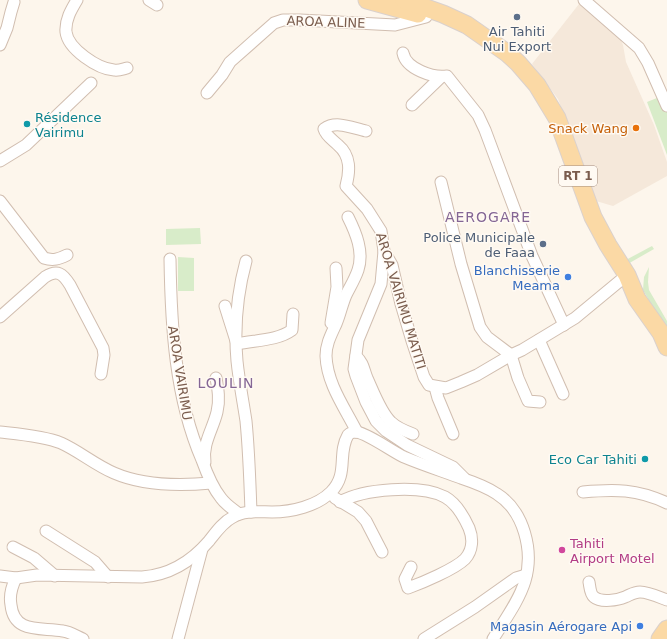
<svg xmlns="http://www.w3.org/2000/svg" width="667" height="639" font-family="'DejaVu Sans',sans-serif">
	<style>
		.residential { fill: #f5e8da }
		.green { fill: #d8ecc9 }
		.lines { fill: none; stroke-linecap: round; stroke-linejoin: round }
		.street-casing { stroke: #d1beb0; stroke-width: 13 }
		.primary-casing { stroke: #dad1cd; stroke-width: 19 }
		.street { stroke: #fff; stroke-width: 11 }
		.primary { stroke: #fbd9a5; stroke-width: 17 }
		.service-dot { fill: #5c6f8a; stroke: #fffaf3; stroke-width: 1.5 }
		.culture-dot { fill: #0f9aa8; stroke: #fffaf3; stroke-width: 1.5 }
		.food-dot { fill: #e8710a; stroke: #fffaf3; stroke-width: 1.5 }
		.shop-dot { fill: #3f7fe0; stroke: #fffaf3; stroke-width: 1.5 }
		.hotel-dot { fill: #d1479c; stroke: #fffaf3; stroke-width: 1.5 }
		.labels { text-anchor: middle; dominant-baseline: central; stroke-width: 3; stroke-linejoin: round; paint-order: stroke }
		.shield { fill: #fffaf3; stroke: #a28b7f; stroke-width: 1 }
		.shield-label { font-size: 12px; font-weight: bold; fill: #7a5c4d }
		.street-label { font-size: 13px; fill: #7a5c4d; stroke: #fffaf3 }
		.service-label { font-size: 13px; fill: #4e5e75; stroke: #fffaf3 }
		.culture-label { font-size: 13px; fill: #0d838f; stroke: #fffaf3; text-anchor: start }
		.food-label { font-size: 13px; fill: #c56008; stroke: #fffaf3; text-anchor: end }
		.shop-label { font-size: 13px; fill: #366cbe; stroke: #fffaf3; text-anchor: end }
		.hotel-label { font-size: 13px; fill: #b23c85; stroke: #fffaf3; text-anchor: start }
		.neighbourhood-label { font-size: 14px; letter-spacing: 1px; fill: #846695; stroke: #fffaf3 }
	</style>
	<rect width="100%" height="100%" fill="#fdf6ec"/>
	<polygon class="residential" points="579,4 619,36 623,45 626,62 654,125 667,162 667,176 613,206 596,201 558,99 532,64"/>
	<g class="green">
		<polygon points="662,96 667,109 667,155 647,102"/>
		<polygon points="200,228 201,244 166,245 166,229"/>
		<polygon points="652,246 654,249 626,265 624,261"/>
		<polygon points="178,257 194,258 194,291 178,291"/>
		<polygon points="649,267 648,282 649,290 667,321 667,331 643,290 644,277"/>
	</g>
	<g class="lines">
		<g class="street-casing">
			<g id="street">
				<path d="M77,0C71,10 65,20 66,32C68,49 98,69 114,70C118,71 123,69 127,68"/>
				<polyline points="149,0 157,5"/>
				<polyline points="584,0 639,48 648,63 667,106"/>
				<polyline points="0,45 7,28 11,12 14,2"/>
				<path d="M403,53C406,69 433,78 447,76L478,115L485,130L532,256L564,325"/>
				<polyline points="207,93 222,75 230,62 274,23 283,20 300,20 395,25 426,17"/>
				<polyline points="412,105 441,77"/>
				<path d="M366,131C352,128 336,120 324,129C326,136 333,140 338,145C351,156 350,171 346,186L367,209L381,231L384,251L392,265L401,304L412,341L424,377L429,385L446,388L461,382L477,375L511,355L522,350L575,318L627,275"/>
				<polyline points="0,161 26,145 91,83"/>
				<polyline points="441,182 461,264 480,327 487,337 511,355 518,378 528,401 540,402"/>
				<path d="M0,201L44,258C53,261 59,259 67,255"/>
				<path d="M348,217C356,233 364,252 358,270C355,279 350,287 346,295C342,304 340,315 336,324C331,335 326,344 326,356C327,384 345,408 357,432"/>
				<polyline points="384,251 381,284 358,340 354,369 356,376 366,402 376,421 386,431 407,445 453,467 464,478"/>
				<path d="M170,259C171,326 175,398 202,460C207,474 212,487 221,498C226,505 233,509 239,514"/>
				<path d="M246,261C237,294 234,327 237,361C239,381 243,401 246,421C249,452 250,482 251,512"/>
				<path d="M225,306L237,344C254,340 277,341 292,330L293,314"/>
				<path d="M0,317L45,277C58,269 63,274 70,285L103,348L104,355L101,374"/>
				<polyline points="331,323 337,287 336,268"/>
				<polyline points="539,340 563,394"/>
				<path d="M356,356C364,364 363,368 367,378C373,391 381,413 391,422C397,428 405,431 413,434"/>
				<polyline points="435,387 438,398 453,434"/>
				<path d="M0,432C18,434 44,436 61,443C79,451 95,465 114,473C144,486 179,486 211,483"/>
				<path d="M205,462C202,444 213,429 217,412C220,400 218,389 216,378"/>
				<path d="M583,492C615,489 637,489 667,503"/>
				<polyline points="335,498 358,512 366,521 382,552"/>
				<path d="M340,502C363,489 420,484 445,497C456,503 464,517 469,528C473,538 473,550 465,559C455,569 422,583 408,588L405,579L411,567"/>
				<polyline points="46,531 95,562 108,577"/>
				<polyline points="13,547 34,558 55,576"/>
				<path d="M0,576L16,578L37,575L142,577C170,575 191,562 209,541C216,532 223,522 233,517C244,510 259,512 272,512C292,512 317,506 331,492C349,474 337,454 348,435C350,433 353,432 356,432C367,433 393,452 404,457C423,465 442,471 461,478C473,482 487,487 497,494C524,511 534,551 525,581C519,601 504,621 493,639"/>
				<path d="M16,578C12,586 9,595 11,605C14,634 41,627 63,631C70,632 76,636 83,639"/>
				<path d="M589,582C590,587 590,594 594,597C601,603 618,600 625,597C630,595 634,592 640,592C648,592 659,597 667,600"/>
				<polyline points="178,639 202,549"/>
				<polyline points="424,639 475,607 516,578 526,575"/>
			</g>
		</g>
		<g class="primary-casing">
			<g id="primary">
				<polyline points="367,0 418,14"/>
				<polyline points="404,0 443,14 467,25 507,53 518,63 537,85 557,118 593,217 608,245 627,275 637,299 661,333 667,347"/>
				<polyline points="660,639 667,629"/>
			</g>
		</g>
		<use href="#street" class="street"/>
		<use href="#primary" class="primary"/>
	</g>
	<g class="service-dot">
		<circle cx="517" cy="17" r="4"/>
		<circle cx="543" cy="244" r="4"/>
	</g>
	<g class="culture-dot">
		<circle cx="27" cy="124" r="4"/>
		<circle cx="645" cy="459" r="4"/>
	</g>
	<circle class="food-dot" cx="636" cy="128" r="4"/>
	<g class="shop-dot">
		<circle cx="568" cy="277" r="4"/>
		<circle cx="640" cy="626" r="4"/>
	</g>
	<circle class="hotel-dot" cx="562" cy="550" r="4"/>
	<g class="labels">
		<rect class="shield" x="559" y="166" width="38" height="20" rx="3"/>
		<g class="shield-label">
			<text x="578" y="176">RT 1</text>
		</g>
		<g class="street-label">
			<text transform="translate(326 22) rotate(2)">AROA ALINE</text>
			<text transform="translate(401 301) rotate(73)">AROA VAIRIMU MATITI</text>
			<text transform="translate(180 373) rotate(81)">AROA VAIRIMU</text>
		</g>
		<g class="service-label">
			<text x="517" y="31">Air Tahiti<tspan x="517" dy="15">Nui Export</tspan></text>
			<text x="535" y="237" text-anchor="end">Police Municipale<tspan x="535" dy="15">de Faaa</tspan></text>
		</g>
		<g class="culture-label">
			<text x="35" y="117">Résidence<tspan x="35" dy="15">Vairimu</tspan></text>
			<text x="637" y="459" text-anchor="end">Eco Car Tahiti</text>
		</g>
		<g class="food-label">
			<text x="628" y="128">Snack Wang</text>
		</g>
		<g class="shop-label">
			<text x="560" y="270">Blanchisserie<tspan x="560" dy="15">Meama</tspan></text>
			<text x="632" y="626">Magasin Aérogare Api</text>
		</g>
		<g class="hotel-label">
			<text x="570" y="543">Tahiti<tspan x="570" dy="15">Airport Motel</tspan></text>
		</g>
		<g class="neighbourhood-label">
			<text x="488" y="217">AEROGARE</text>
			<text x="226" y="383">LOULIN</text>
		</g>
	</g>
</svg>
